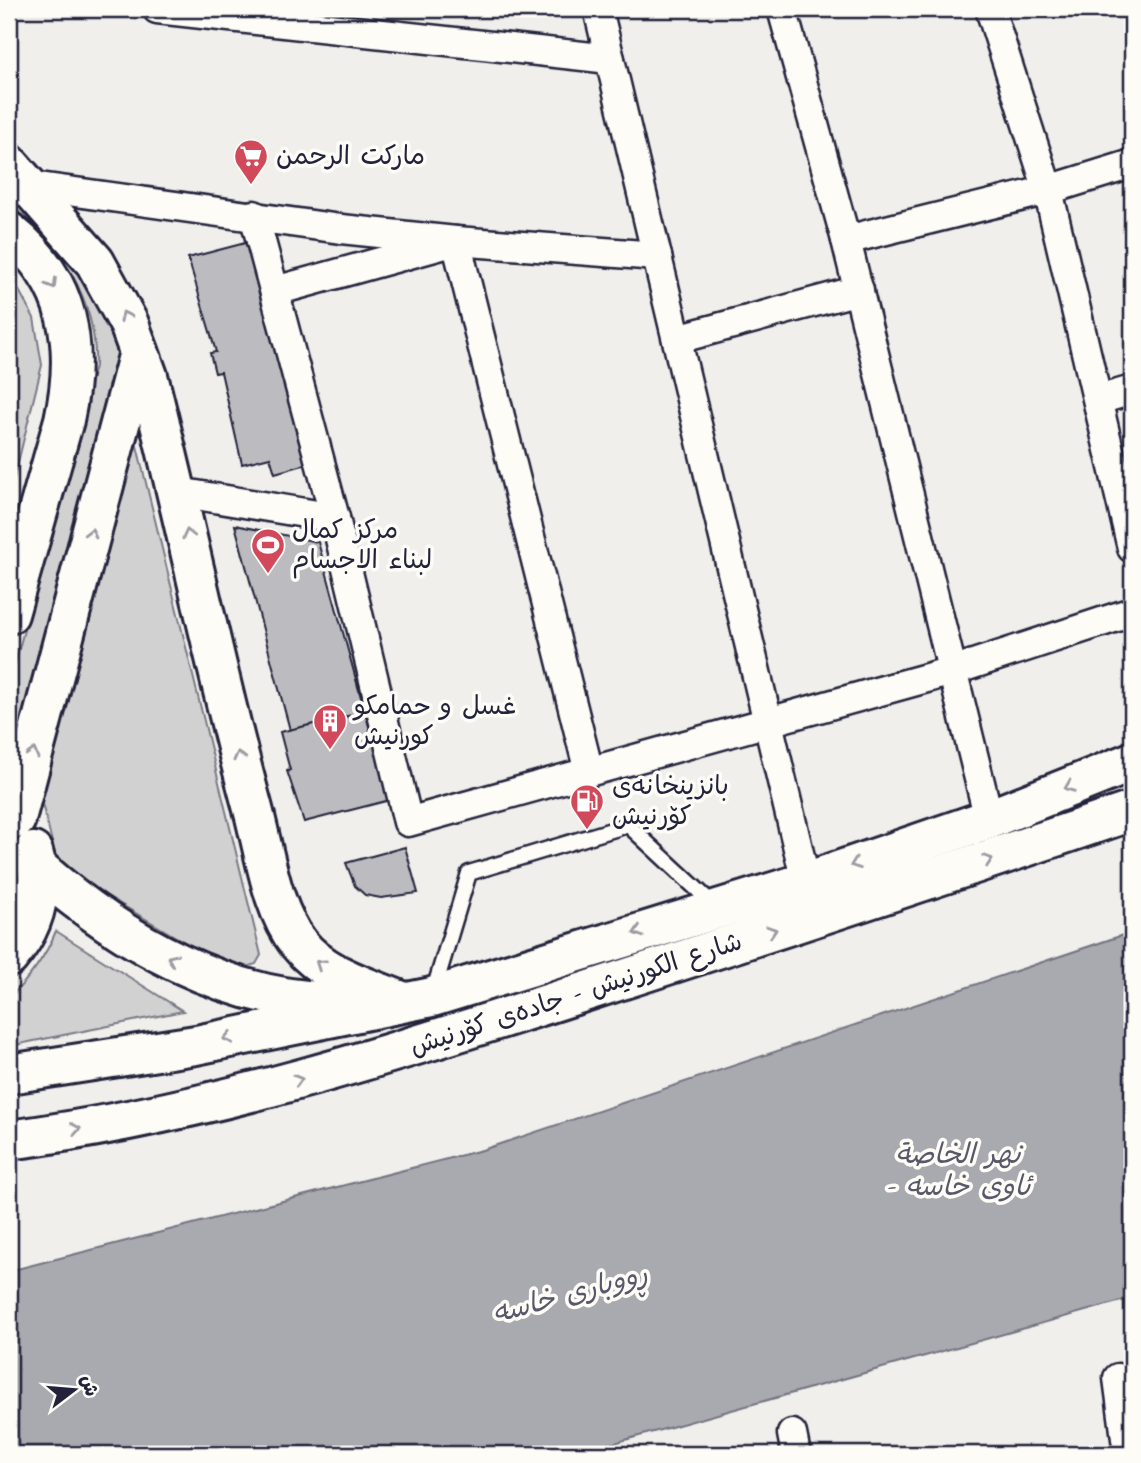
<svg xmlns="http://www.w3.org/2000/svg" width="1141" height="1463" font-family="'Architects Daughter','Playpen Sans Arabic',sans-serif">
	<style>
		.green { fill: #d2d1d1; stroke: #7a7a86; stroke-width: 2 }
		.water { fill: #a9a9b0; stroke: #737381; stroke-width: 2 }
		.building { fill: #bcbcc0; stroke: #22223b; stroke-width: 2 }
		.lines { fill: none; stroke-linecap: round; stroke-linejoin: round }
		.lane-casing { stroke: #22223b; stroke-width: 19 }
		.street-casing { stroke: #22223b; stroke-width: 33 }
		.primary-casing { stroke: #22223b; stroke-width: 44 }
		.lane { stroke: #fdfcf7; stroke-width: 14 }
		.street { stroke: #fdfcf7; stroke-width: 28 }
		.primary { stroke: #fdfcf7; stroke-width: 38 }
		.oneway { stroke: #9a9aa2 }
		.labels { text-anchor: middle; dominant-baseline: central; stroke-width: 7; stroke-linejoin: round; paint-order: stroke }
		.poi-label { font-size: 26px; fill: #22223b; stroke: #fdfcf7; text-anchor: start }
		.street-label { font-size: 26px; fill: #22223b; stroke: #fdfcf7 }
		.water-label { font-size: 28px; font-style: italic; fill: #58586a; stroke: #fdfcf7 }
	</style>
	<rect width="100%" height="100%" fill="#f0efec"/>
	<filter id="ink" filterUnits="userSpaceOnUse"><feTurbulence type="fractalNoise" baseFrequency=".0143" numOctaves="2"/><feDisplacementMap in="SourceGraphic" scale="14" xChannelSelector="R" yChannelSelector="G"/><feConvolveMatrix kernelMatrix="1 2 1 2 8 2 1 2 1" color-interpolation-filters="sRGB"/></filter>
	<g filter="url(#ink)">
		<g class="green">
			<path d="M9,185C59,242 114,290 119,371L9,778V686L95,366C98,304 60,239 9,205Z"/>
			<polygon points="9,272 34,318 42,365 9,499"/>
			<polygon points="137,446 261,955 256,964 239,969 208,956 77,878 56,857 36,781 124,449"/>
			<path d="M9,853C16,875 17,893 9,915Z"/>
			<path d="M56,931L183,1011L9,1046V998C30,978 45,958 56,931Z"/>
		</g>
		<polygon class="water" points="1132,932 1132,1298 575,1454 9,1454 9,1271 482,1150"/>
		<g class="building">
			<polygon points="249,242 307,464 275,473 270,457 242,464 221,372 215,373 210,353 216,352 188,258"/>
			<polygon points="235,525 318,542 365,712 290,730"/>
			<polygon points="365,712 390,800 304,822 287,771 290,770 280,732"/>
			<polygon points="405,847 418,893 381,898 365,895 355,886 346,863"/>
		</g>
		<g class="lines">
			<g class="lane-casing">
				<polyline id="lane" points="433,993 469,873 628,825 715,906"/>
			</g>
			<g class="street-casing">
				<g id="street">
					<polyline points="157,9 610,59"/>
					<polyline points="598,9 806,882"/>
					<polyline points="782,9 846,240 989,819"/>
					<polyline points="990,9 1048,190 1132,548"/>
					<polyline points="25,185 341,229 456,241 657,256"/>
					<polyline points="254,215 335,518 408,822 952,671 1132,612"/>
					<polyline points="846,240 1048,190 1132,164"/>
					<polyline points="275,291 456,241 589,772"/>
					<polyline points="677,339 859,290"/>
					<polyline points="1098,400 1132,390"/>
					<polyline points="178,492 335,518"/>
					<polyline points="1118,1378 1128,1454"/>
					<polyline points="792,1434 796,1454"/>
				</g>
			</g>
			<g class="primary-casing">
				<g id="primary">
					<path d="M9,164L95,262L129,324L148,376C185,520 214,666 253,809C265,853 271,908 299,944C324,976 368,987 404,1002"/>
					<path d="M9,232C71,281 80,347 64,420L9,614"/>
					<polyline points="16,819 139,352"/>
					<path d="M38,868C121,941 229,1003 343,1002"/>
					<path d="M9,957C35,926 45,892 33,852"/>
					<polyline points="9,1074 196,1045 432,997 806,882 989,819 1132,762"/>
					<path d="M9,1140C206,1114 396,1053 584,992C767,933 950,873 1132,811"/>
				</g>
			</g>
			<use href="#lane" class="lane"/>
			<use href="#street" class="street"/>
			<use href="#primary" class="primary"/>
		</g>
		<defs><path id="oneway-chevron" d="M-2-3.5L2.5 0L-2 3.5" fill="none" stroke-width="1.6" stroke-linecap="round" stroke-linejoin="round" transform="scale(1.75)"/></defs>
		<g class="oneway">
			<use href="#oneway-chevron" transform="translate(52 284) rotate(59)"/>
			<use href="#oneway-chevron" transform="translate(125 316) rotate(-115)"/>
			<use href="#oneway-chevron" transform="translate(91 533) rotate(-75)"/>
			<use href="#oneway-chevron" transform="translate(188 534) rotate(-103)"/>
			<use href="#oneway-chevron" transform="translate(33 753) rotate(-75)"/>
			<use href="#oneway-chevron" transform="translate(239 756) rotate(-104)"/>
			<use href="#oneway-chevron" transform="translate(1069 787) rotate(158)"/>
			<use href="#oneway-chevron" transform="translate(988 860) rotate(-19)"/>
			<use href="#oneway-chevron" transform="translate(855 864) rotate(160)"/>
			<use href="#oneway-chevron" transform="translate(772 931) rotate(-18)"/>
			<use href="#oneway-chevron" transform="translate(638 932) rotate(162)"/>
			<use href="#oneway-chevron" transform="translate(172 959) rotate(-156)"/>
			<use href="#oneway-chevron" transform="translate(320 964) rotate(-145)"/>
			<use href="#oneway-chevron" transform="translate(228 1038) rotate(168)"/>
			<use href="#oneway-chevron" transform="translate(298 1080) rotate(-16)"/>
			<use href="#oneway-chevron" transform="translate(76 1129) rotate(-10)"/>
		</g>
	</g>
	<defs>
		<g id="supermarket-pin" transform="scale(1.75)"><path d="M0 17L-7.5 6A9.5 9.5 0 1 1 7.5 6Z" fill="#d1495b" stroke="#fdfcf7"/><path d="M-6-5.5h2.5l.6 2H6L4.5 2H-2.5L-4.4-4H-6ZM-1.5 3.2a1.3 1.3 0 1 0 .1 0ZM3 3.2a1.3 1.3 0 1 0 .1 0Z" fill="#fff"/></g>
		<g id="stadium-pin" transform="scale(1.75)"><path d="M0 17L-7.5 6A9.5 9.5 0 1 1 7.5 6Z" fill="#d1495b" stroke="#fdfcf7"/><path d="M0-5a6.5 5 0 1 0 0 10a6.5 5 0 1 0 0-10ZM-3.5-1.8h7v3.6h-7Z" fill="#fff"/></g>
		<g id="building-pin" transform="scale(1.75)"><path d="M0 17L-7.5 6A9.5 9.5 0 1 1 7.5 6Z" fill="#d1495b" stroke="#fdfcf7"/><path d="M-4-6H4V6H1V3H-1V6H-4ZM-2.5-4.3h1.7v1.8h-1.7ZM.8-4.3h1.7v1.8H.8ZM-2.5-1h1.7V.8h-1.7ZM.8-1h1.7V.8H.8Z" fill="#fff"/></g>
		<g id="fuel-pin" transform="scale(1.75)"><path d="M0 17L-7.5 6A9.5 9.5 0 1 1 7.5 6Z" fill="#d1495b" stroke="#fdfcf7"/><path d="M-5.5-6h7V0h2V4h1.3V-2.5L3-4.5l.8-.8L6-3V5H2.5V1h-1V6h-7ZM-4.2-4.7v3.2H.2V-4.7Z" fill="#fff"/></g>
	</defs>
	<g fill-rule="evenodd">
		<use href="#supermarket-pin" x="251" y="156"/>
		<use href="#stadium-pin" x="268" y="545"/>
		<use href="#building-pin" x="330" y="721"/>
		<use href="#fuel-pin" x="587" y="801"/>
	</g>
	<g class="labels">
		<g class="poi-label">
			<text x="276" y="156">ماركت الرحمن</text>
			<text x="292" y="530">مركز كمال<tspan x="292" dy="30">لبناء الاجسام</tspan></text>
			<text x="354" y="706">غسل و حمامكو<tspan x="354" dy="30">كورنيش</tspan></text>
			<text x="612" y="786">بانزینخانەی<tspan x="612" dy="30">کۆرنیش</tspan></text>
		</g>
		<g class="street-label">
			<text transform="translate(576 994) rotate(-18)">شارع الكورنيش - جادەی کۆرنیش</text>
		</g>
		<g class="water-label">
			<text x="958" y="1154">نهر الخاصة<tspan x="958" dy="32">- ئاوی خاسە</tspan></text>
			<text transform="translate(570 1294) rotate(-15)">ڕووباری خاسە</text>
		</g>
	</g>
	<rect width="1141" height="1463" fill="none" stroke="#fdfcf7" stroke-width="35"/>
	<rect x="18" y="18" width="1106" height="1428" fill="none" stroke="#22223b" stroke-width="2.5" filter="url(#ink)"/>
	<g transform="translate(74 1390) rotate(74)" stroke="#fdfcf7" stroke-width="5" paint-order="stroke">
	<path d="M0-5L12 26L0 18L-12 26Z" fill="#22223b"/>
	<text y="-10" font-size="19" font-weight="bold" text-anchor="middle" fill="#22223b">ش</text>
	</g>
</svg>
